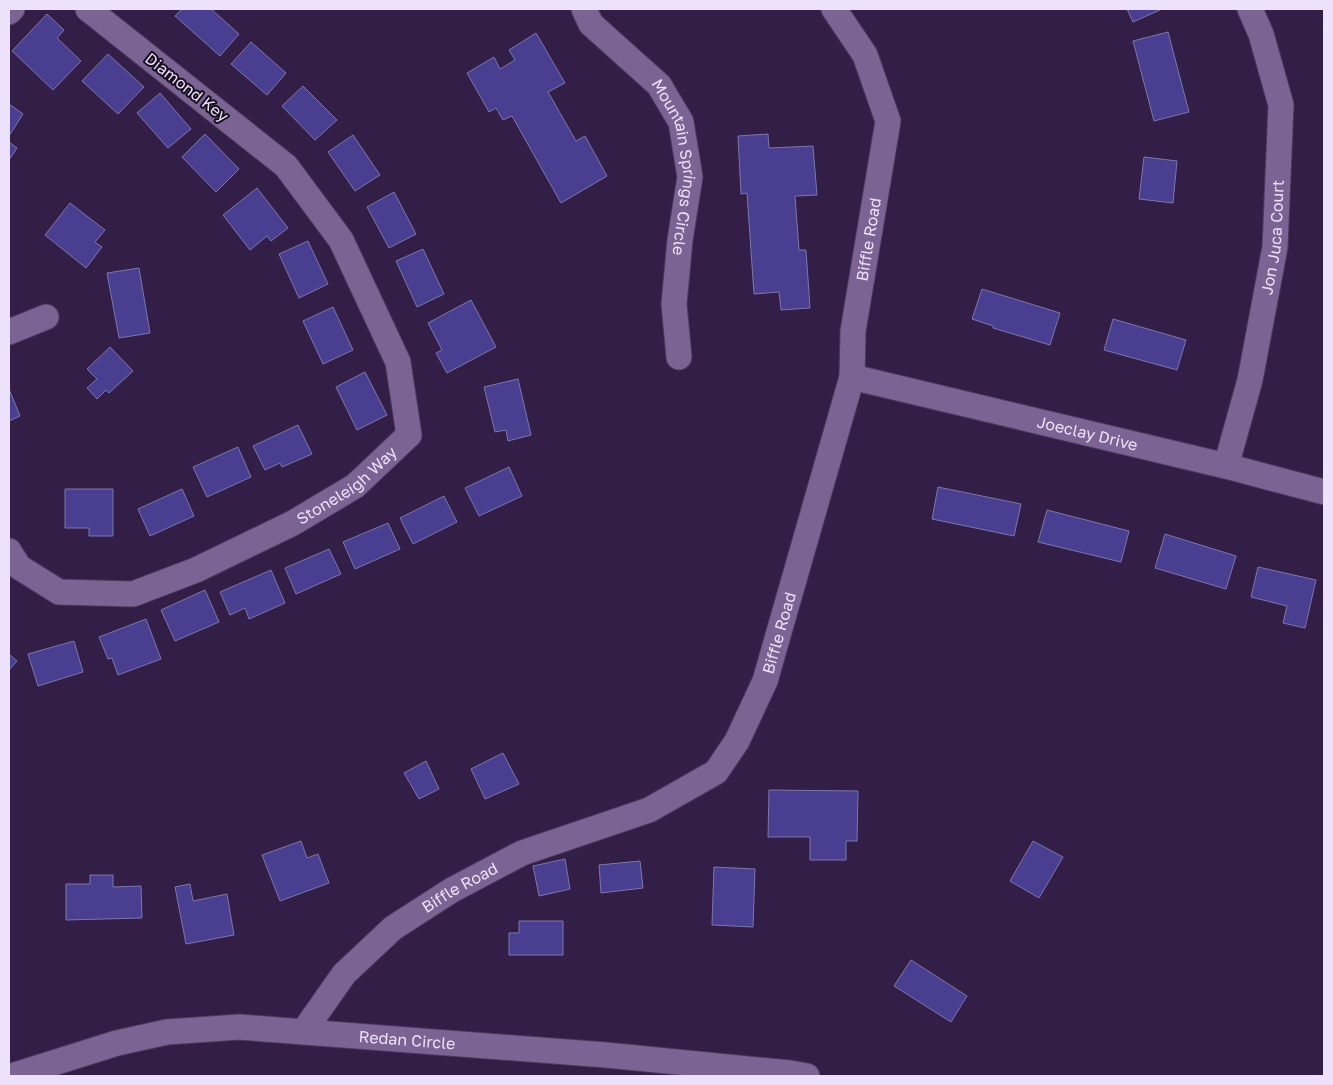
<svg xmlns="http://www.w3.org/2000/svg" width="1333" height="1085" font-family="'Golos Text',sans-serif">
	<style>
		.building { fill: #4a3e90; stroke: #7a78a9 }
		.lines { fill: none; stroke-linecap: round; stroke-linejoin: round }
		.minor-casing { stroke: #4d3a5e; stroke-width: 27 }
		.minor { stroke: #7b6493; stroke-width: 25 }
		.labels { text-anchor: middle; dominant-baseline: central; stroke-width: 4; stroke-linejoin: round; paint-order: stroke }
		.street-label { font-size: 16px; fill: #ede1fb; stroke: #170e1f }
	</style>
	<rect width="100%" height="100%" fill="#331e47"/>
	<g class="building">
		<polygon points="182,9 211,9 239,34 220,56 175,16"/>
		<polygon points="1127,9 1162,9 1133,22"/>
		<polygon points="47,14 64,30 57,38 81,61 53,90 12,51"/>
		<polygon points="1168,32 1189,112 1154,121 1133,41"/>
		<polygon points="536,33 565,83 548,92 576,141 585,136 607,176 561,203 512,116 503,120 496,108 489,112 467,73 494,57 500,69 515,60 509,50"/>
		<polygon points="251,42 286,73 267,95 231,64"/>
		<polygon points="108,54 144,87 118,114 82,81"/>
		<polygon points="303,86 337,120 315,140 282,106"/>
		<polygon points="160,93 191,129 168,148 137,113"/>
		<polygon points="9,104 23,114 9,136"/>
		<polygon points="205,134 239,169 216,192 182,157"/>
		<polygon points="768,134 769,148 813,146 817,195 795,196 799,250 806,250 810,308 781,310 779,292 754,294 747,193 741,194 738,136"/>
		<polygon points="353,135 380,175 355,191 328,152"/>
		<polygon points="9,142 17,148 9,160"/>
		<polygon points="1144,157 1177,161 1173,203 1139,199"/>
		<polygon points="257,188 288,228 271,241 267,236 250,250 223,215"/>
		<polygon points="394,192 416,234 389,248 367,207"/>
		<polygon points="70,203 105,230 95,242 102,247 86,268 45,235"/>
		<polygon points="308,241 328,284 299,298 279,254"/>
		<polygon points="423,249 444,294 417,307 396,261"/>
		<polygon points="139,268 150,333 119,338 107,273"/>
		<polygon points="982,289 1060,313 1050,345 993,328 993,326 972,319"/>
		<polygon points="471,300 496,347 447,373 436,353 442,350 428,323"/>
		<polygon points="333,307 353,350 323,364 303,321"/>
		<polygon points="1113,319 1186,340 1177,370 1104,350"/>
		<polygon points="110,347 133,371 109,393 106,390 97,399 87,388 97,379 87,369"/>
		<polygon points="365,372 387,415 357,430 336,387"/>
		<polygon points="518,379 531,435 508,441 506,430 495,432 484,387"/>
		<polygon points="9,389 20,416 9,421"/>
		<polygon points="298,425 312,454 282,467 280,463 265,470 253,446"/>
		<polygon points="238,447 251,477 207,497 193,467"/>
		<polygon points="509,467 522,496 479,516 465,488"/>
		<polygon points="938,487 1021,504 1014,536 932,519"/>
		<polygon points="65,489 113,489 113,536 89,536 89,528 65,528"/>
		<polygon points="182,489 194,516 150,536 138,509"/>
		<polygon points="444,496 457,522 413,544 400,518"/>
		<polygon points="1047,510 1129,531 1121,562 1038,542"/>
		<polygon points="388,523 400,549 355,569 343,542"/>
		<polygon points="1165,534 1236,556 1226,589 1155,568"/>
		<polygon points="329,549 341,574 296,594 285,568"/>
		<polygon points="1258,567 1316,580 1305,628 1283,623 1287,606 1251,597"/>
		<polygon points="271,570 285,603 249,619 245,608 230,615 220,592"/>
		<polygon points="205,590 219,622 175,641 161,610"/>
		<polygon points="146,619 161,659 118,675 112,658 108,659 99,637"/>
		<polygon points="74,641 83,672 38,686 28,654"/>
		<polygon points="9,654 17,661 9,670"/>
		<polygon points="503,753 519,784 485,799 471,769"/>
		<polygon points="426,761 439,789 419,799 404,773"/>
		<polygon points="769,790 858,791 857,841 846,841 846,860 810,860 810,837 768,837"/>
		<polygon points="301,841 307,858 318,854 329,883 280,901 262,855"/>
		<polygon points="1033,841 1063,857 1039,898 1010,881"/>
		<polygon points="565,859 570,889 539,896 533,866"/>
		<polygon points="640,861 643,888 601,893 599,865"/>
		<polygon points="714,867 755,869 753,927 712,925"/>
		<polygon points="90,875 113,875 113,887 141,886 142,918 66,920 66,884 90,884"/>
		<polygon points="190,884 193,901 227,894 234,935 186,944 175,887"/>
		<polygon points="519,921 563,921 563,955 509,955 509,933 519,933"/>
		<polygon points="911,960 967,996 951,1022 894,986"/>
	</g>
	<g class="lines">
		<g class="minor-casing">
			<g id="minor">
				<path id="s1" d="M584,9L591,24L659,85L681,122L690,177L680,240L674,304L679,357"/>
				<polyline points="9,12 12,9"/>
				<polyline points="9,332 46,317"/>
				<path id="s2" d="M852,377L1226,466L1324,492"/>
				<path id="s3" d="M1226,466L1250,380L1275,247L1281,105L1261,34L1250,9"/>
				<path id="s4" d="M9,551L19,567L59,592L133,594L196,570L293,523L355,486L409,435L398,362L341,240L286,166L88,9"/>
				<path id="s5" d="M304,1031L344,974L393,928L452,890L522,853L649,810L716,772L737,741L765,681L852,377L853,331L888,121L865,55L834,9"/>
				<path id="s6" d="M12,1076L117,1043L167,1032L239,1027L606,1055L790,1073L807,1076"/>
			</g>
		</g>
		<use href="#minor" class="minor"/>
	</g>
	<g class="labels">
		<g class="street-label">
			<text transform="translate(187 87) rotate(38)">Diamond Key</text>
			<text stroke="none"><textPath href="#s1" startOffset="194">Mountain Springs Circle</textPath></text>
			<text stroke="none"><textPath href="#s3" startOffset="234">Jon Juca Court</textPath></text>
			<text stroke="none"><textPath href="#s5" startOffset="1056">Biffle Road</textPath></text>
			<text stroke="none"><textPath href="#s2" startOffset="242">Joeclay Drive</textPath></text>
			<text stroke="none"><textPath href="#s4" startOffset="381">Stoneleigh Way</textPath></text>
			<text stroke="none"><textPath href="#s5" startOffset="651">Biffle Road</textPath></text>
			<text stroke="none"><textPath href="#s5" startOffset="215">Biffle Road</textPath></text>
			<text stroke="none"><textPath href="#s6" startOffset="402">Redan Circle</textPath></text>
		</g>
	</g>
	<rect width="1333" height="1085" fill="none" stroke="#ede1fb" stroke-width="20"/>
</svg>
